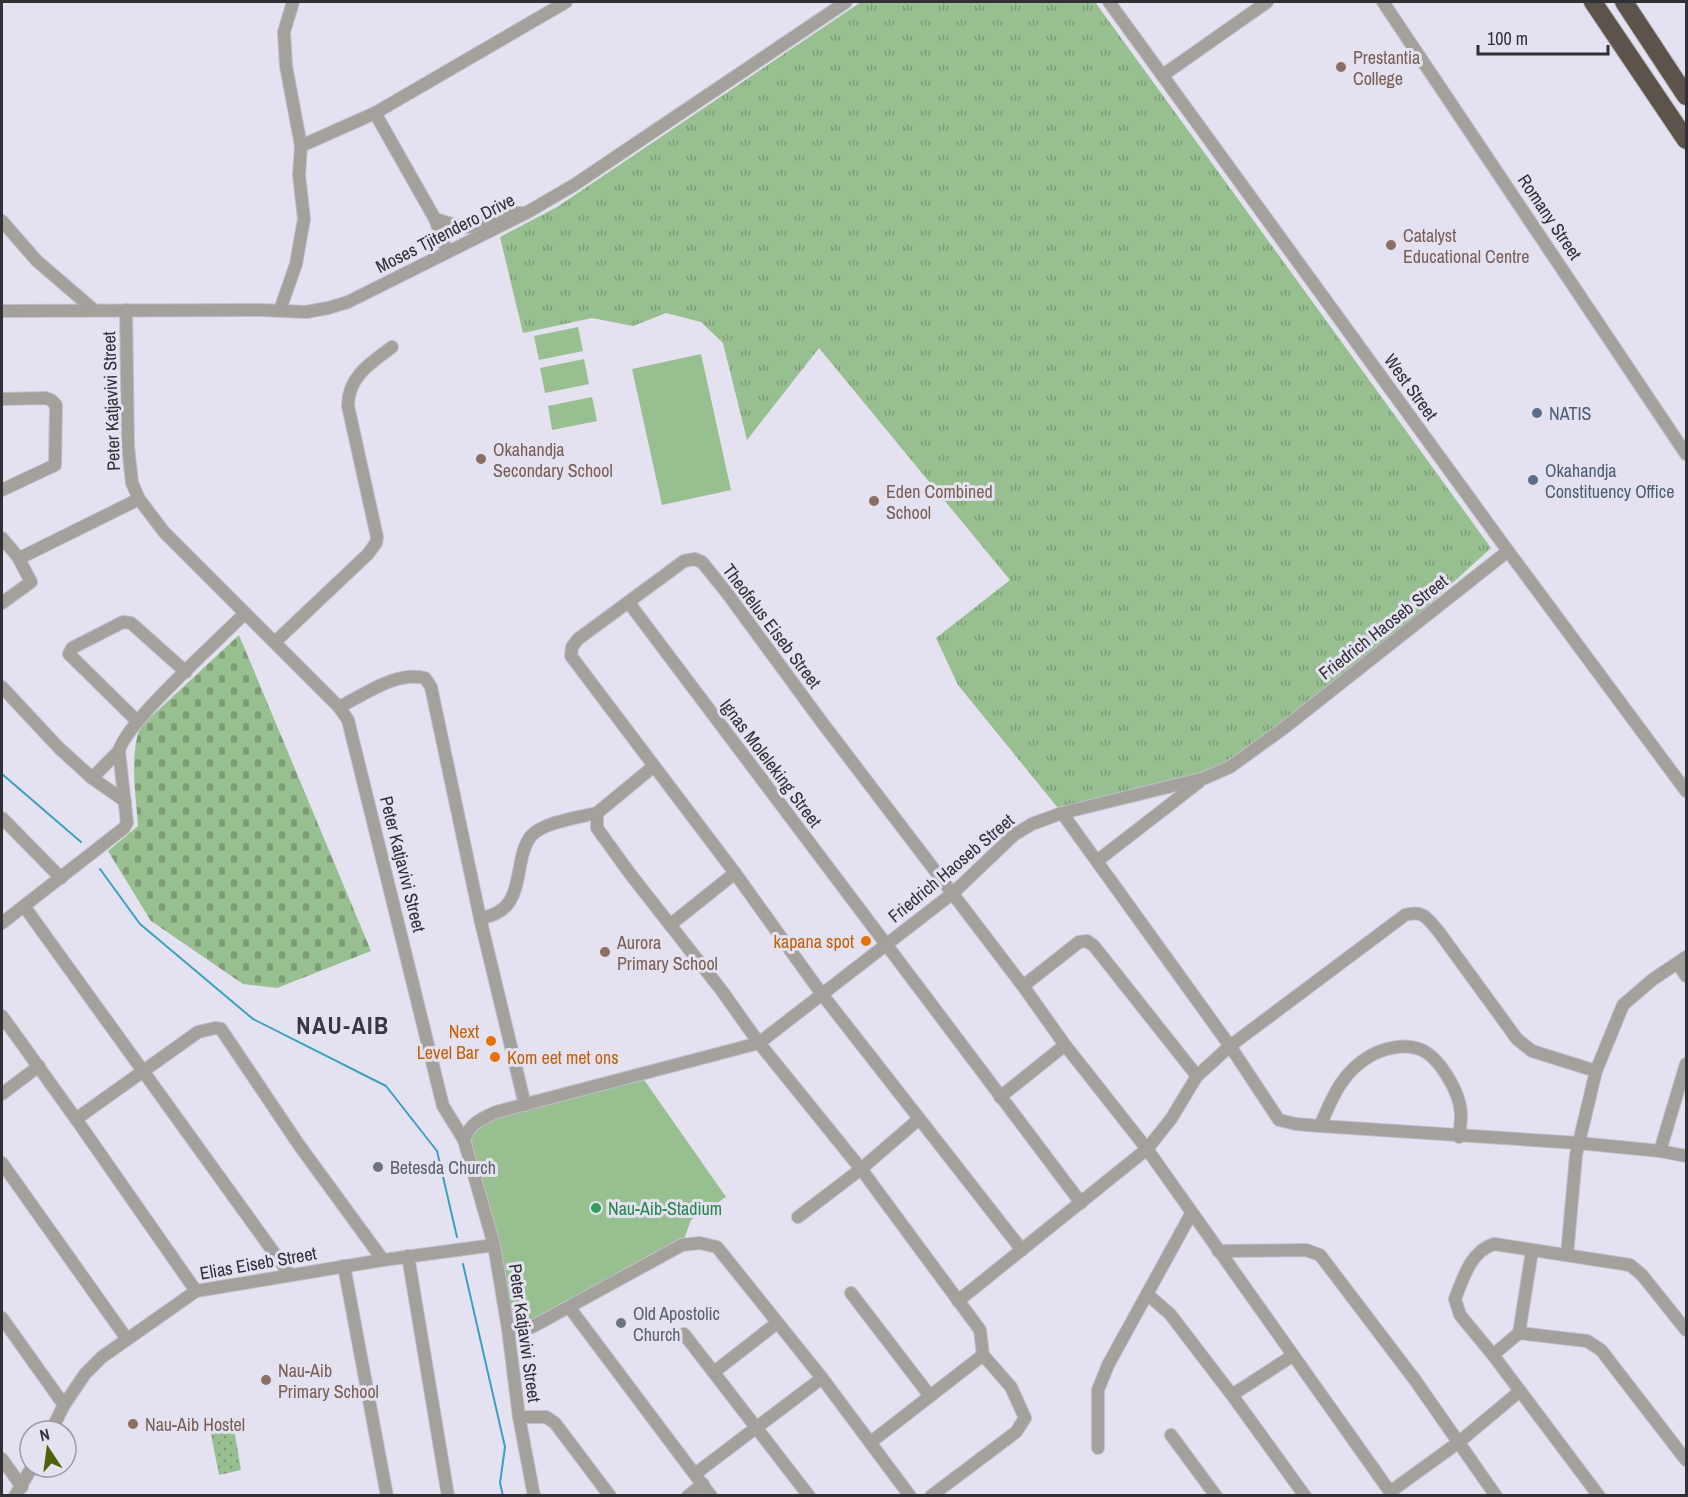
<svg xmlns="http://www.w3.org/2000/svg" width="1688" height="1497" font-family="'Archivo Narrow',sans-serif">
	<style>
		.grass { fill: url(#grass-tufts) }
		.cemetery { fill: url(#cemetery-stones) }
		.park { fill: url(#park-dots) }
		.garden { fill: #98bf90 }
		.lines { fill: none; stroke-linecap: round; stroke-linejoin: round }
		.stream { stroke: #3ba1bf; stroke-width: 2 }
		.minor-casing { stroke: #c0becb; stroke-width: 14 }
		.highway-casing { stroke: #c0becb; stroke-width: 20 }
		.minor { stroke: #a4a09b; stroke-width: 12 }
		.highway { stroke: #5c534a; stroke-width: 18 }
		.education-dot { fill: #8d6e63; stroke: #e4e2f0; stroke-width: 2 }
		.service-dot { fill: #5c6f8a; stroke: #e4e2f0; stroke-width: 2 }
		.food-dot { fill: #e8710a; stroke: #e4e2f0; stroke-width: 2 }
		.worship-dot { fill: #6b7280; stroke: #e4e2f0; stroke-width: 2 }
		.leisure-dot { fill: #2e9e5b; stroke: #e4e2f0; stroke-width: 2 }
		.labels { text-anchor: middle; dominant-baseline: central; stroke-width: 6; stroke-linejoin: round; paint-order: stroke }
		.education-label { font-size: 18px; fill: #785e54; stroke: #e4e2f0; text-anchor: start }
		.street-label { font-size: 18px; fill: #313036; stroke: #e4e2f0 }
		.service-label { font-size: 18px; fill: #4e5e75; stroke: #e4e2f0; text-anchor: start }
		.food-label { font-size: 18px; fill: #c56008; stroke: #e4e2f0; text-anchor: end }
		.worship-label { font-size: 18px; fill: #5b616d; stroke: #e4e2f0; text-anchor: start }
		.leisure-label { font-size: 18px; fill: #27864d; stroke: #e4e2f0; text-anchor: start }
		.district-label { font-size: 24px; font-weight: bold; letter-spacing: 1.5px; fill: #393842; stroke: #e4e2f0 }
	</style>
	<defs>
		<pattern id="grass-tufts" width="24" height="20" patternUnits="userSpaceOnUse" patternTransform="scale(1.5)"><rect width="24" height="20" fill="#98bf90"/><path d="M3 7l-1-3M5 7V3M7 7l1-3M15 17l-1-3M17 17v-4M19 17l1-3" fill="none" stroke="#7d9c76"/></pattern>
		<pattern id="cemetery-stones" width="16" height="16" patternUnits="userSpaceOnUse" patternTransform="scale(1.5)"><rect width="16" height="16" fill="#98bf90"/><path d="M2 7V4a2 2 0 0 1 4 0v3zM10 15v-3a2 2 0 0 1 4 0v3z" fill="#7d9c76"/></pattern>
		<pattern id="park-dots" width="8" height="8" patternUnits="userSpaceOnUse" patternTransform="scale(1.5)"><rect width="8" height="8" fill="#98bf90"/><path d="M2 2h.1M6 6h.1" fill="none" stroke="#7d9c76" stroke-width="1.8" stroke-linecap="round"/></pattern>
	</defs>
	<rect width="100%" height="100%" fill="#e4e2f0"/>
	<polygon class="grass" points="861,2 1095,2 1491,548 1358,669 1230,767 1062,813 958,685 936,638 1010,580 819,348 747,440 723,343 701,322 666,313 633,326 592,318 523,333 500,237 557,207"/>
	<path class="cemetery" d="M239,635L371,951L277,988L243,984L151,921L108,851L138,826C136,793 129,759 140,727Z"/>
	<polygon class="park" points="234,1429 241,1470 219,1475 211,1434"/>
	<g class="garden">
		<polygon points="578,327 583,351 539,360 534,336"/>
		<polygon points="701,354 731,490 662,505 632,369"/>
		<polygon points="584,359 589,384 545,393 540,368"/>
		<polygon points="592,397 597,421 552,430 548,406"/>
		<polygon points="640,1074 726,1197 691,1220 682,1245 532,1327 508,1329 468,1130 474,1123"/>
	</g>
	<g class="lines">
		<g class="stream">
			<polyline points="2,774 81,842"/>
			<polyline points="100,869 140,924 253,1019 386,1086 437,1151 457,1237"/>
			<polyline points="463,1264 505,1447 500,1483 503,1496"/>
		</g>
		<g class="minor-casing">
			<g id="minor">
				<polyline points="1109,2 1508,551 1686,791"/>
				<polyline points="1383,2 1686,454"/>
				<polyline points="1163,75 1267,2"/>
				<polyline points="375,113 435,219 447,252"/>
				<polyline points="301,146 375,113 566,2"/>
				<polyline points="435,219 462,227 470,227 503,213 523,213"/>
				<polyline points="2,221 37,261 94,310"/>
				<polyline points="126,310 128,446 132,483 139,499 164,532 339,707 348,720 443,1106 464,1140 494,1245 508,1329 519,1417 534,1496"/>
				<polyline points="280,310 296,264 304,219 299,175 301,146 286,66 284,32 293,2"/>
				<polyline points="2,311 261,310 306,312 328,308 348,302 526,213 574,185 846,2"/>
				<polyline points="2,399 46,398 51,400 56,405 55,465 2,490"/>
				<polyline points="2,538 18,557 24,556 139,499"/>
				<polyline points="2,603 31,582 18,557"/>
				<polyline points="629,603 1081,1203"/>
				<path d="M275,642L368,554L376,543L377,537L348,406C348,376 371,363 392,347"/>
				<polyline points="2,687 59,748 92,778 125,801"/>
				<path d="M339,707C366,694 395,671 425,678L431,687L480,918L525,1105"/>
				<polyline points="137,721 69,654 72,648 123,622 131,623 186,672"/>
				<polyline points="654,766 597,813 597,828 631,875 722,991 759,1043 861,1169 980,1330 983,1355 1011,1387 1025,1418 1016,1432 931,1496"/>
				<polyline points="92,778 119,751"/>
				<polyline points="1062,813 1230,1046 1279,1120 1296,1124 1320,1126 1578,1143 1660,1151 1686,1156"/>
				<polyline points="2,818 61,878"/>
				<polyline points="1097,861 1199,782"/>
				<polyline points="24,906 290,1275"/>
				<path d="M480,918C529,912 511,862 531,836C543,822 580,817 597,813"/>
				<path d="M2,923L124,828L127,823L119,751C126,722 220,639 245,613"/>
				<polyline points="670,925 735,873"/>
				<polyline points="1678,964 1686,976"/>
				<polyline points="1023,986 1079,942 1087,941 1094,946 1197,1076"/>
				<polyline points="2,1016 76,1119 196,1291"/>
				<polyline points="2,1094 39,1066"/>
				<polyline points="1000,1097 1065,1045"/>
				<polyline points="76,1119 198,1032 215,1028 221,1029 299,1145 383,1260"/>
				<path d="M1320,1126C1332,1098 1342,1072 1370,1056C1382,1049 1402,1044 1416,1048C1438,1053 1460,1092 1461,1114C1461,1121 1460,1129 1459,1137"/>
				<path d="M464,1140C470,1123 481,1119 496,1112L759,1043L953,893L1014,835L1032,824L1062,813L1205,778L1230,767L1284,728L1508,551"/>
				<polyline points="1660,1151 1686,1064"/>
				<polyline points="2,1163 127,1339"/>
				<polyline points="798,1217 861,1169 919,1119"/>
				<polyline points="1022,1250 821,993 735,873 571,656 572,647 578,639 684,561 695,559 702,562 727,593 821,721 1023,986 1065,1045 1147,1149 1393,1496"/>
				<polyline points="1218,1251 1306,1250 1320,1255 1415,1380 1496,1496"/>
				<polyline points="1532,1251 1519,1333 1493,1355 1599,1496"/>
				<polyline points="1567,1255 1576,1155 1596,1071 1623,1005 1652,980 1686,957"/>
				<polyline points="408,1256 448,1496"/>
				<polyline points="344,1266 387,1496"/>
				<polyline points="851,1293 930,1396"/>
				<polyline points="1147,1294 1170,1314 1232,1395 1305,1496"/>
				<path d="M958,1301L1147,1149L1171,1119L1197,1076L1230,1046L1405,915C1424,910 1427,918 1439,932L1517,1039L1532,1051L1596,1071"/>
				<polyline points="569,1307 711,1496"/>
				<polyline points="2,1318 64,1405"/>
				<polyline points="508,1329 532,1327 682,1245 700,1243 717,1247 822,1378 910,1496"/>
				<polyline points="1519,1333 1587,1341 1601,1350 1686,1460"/>
				<polyline points="684,1334 809,1496"/>
				<path d="M1493,1355L1460,1315L1455,1299C1463,1278 1471,1251 1494,1244L1630,1265L1642,1275L1686,1330"/>
				<polyline points="714,1372 777,1323"/>
				<polyline points="1232,1395 1292,1356"/>
				<polyline points="519,1417 546,1417 555,1423 610,1496"/>
				<polyline points="51,1431 64,1405 85,1374 102,1357 196,1291 383,1260 494,1245"/>
				<polyline points="1171,1435 1216,1496"/>
				<polyline points="871,1442 983,1355"/>
				<polyline points="1098,1448 1098,1390 1108,1365 1191,1214"/>
				<polyline points="2,1459 22,1487"/>
				<polyline points="695,1474 822,1378"/>
				<polyline points="1390,1492 1459,1442 1520,1391"/>
				<polyline points="15,1496 32,1467"/>
				<polyline points="688,1496 703,1484"/>
			</g>
		</g>
		<g class="highway-casing">
			<g id="highway">
				<polyline points="1593,2 1686,140"/>
				<polyline points="1624,2 1686,96"/>
			</g>
		</g>
		<use href="#minor" class="minor"/>
		<use href="#highway" class="highway"/>
	</g>
	<g class="education-dot">
		<circle cx="1341" cy="67" r="6"/>
		<circle cx="1391" cy="245" r="6"/>
		<circle cx="481" cy="459" r="6"/>
		<circle cx="874" cy="501" r="6"/>
		<circle cx="605" cy="952" r="6"/>
		<circle cx="266" cy="1380" r="6"/>
		<circle cx="133" cy="1424" r="6"/>
	</g>
	<g class="service-dot">
		<circle cx="1537" cy="413" r="6"/>
		<circle cx="1533" cy="480" r="6"/>
	</g>
	<g class="food-dot">
		<circle cx="866" cy="941" r="6"/>
		<circle cx="491" cy="1041" r="6"/>
		<circle cx="495" cy="1057" r="6"/>
	</g>
	<g class="worship-dot">
		<circle cx="378" cy="1167" r="6"/>
		<circle cx="621" cy="1323" r="6"/>
	</g>
	<circle class="leisure-dot" cx="596" cy="1208" r="6"/>
	<g class="labels">
		<g class="education-label">
			<text x="1353" y="57">Prestantia<tspan x="1353" dy="21">College</tspan></text>
			<text x="1403" y="235">Catalyst<tspan x="1403" dy="21">Educational Centre</tspan></text>
			<text x="493" y="449">Okahandja<tspan x="493" dy="21">Secondary School</tspan></text>
			<text x="886" y="491">Eden Combined<tspan x="886" dy="21">School</tspan></text>
			<text x="617" y="942">Aurora<tspan x="617" dy="21">Primary School</tspan></text>
			<text x="278" y="1370">Nau-Aib<tspan x="278" dy="21">Primary School</tspan></text>
			<text x="145" y="1424">Nau-Aib Hostel</text>
		</g>
		<g class="street-label">
			<text transform="translate(1550 217) rotate(56)">Romany Street</text>
			<text transform="translate(445 233) rotate(-27)">Moses Tjitendero Drive</text>
			<text transform="translate(1411 387) rotate(54)">West Street</text>
			<text transform="translate(111 401) rotate(-92)">Peter Katjavivi Street</text>
			<text transform="translate(772 626) rotate(53)">Theofelus Eiseb Street</text>
			<text transform="translate(1383 627) rotate(-38)">Friedrich Haoseb Street</text>
			<text transform="translate(771 763) rotate(53)">Ignas Moleleking Street</text>
			<text transform="translate(403 864) rotate(76)">Peter Katjavivi Street</text>
			<text transform="translate(951 868) rotate(-40)">Friedrich Haoseb Street</text>
			<text transform="translate(258 1263) rotate(-10)">Elias Eiseb Street</text>
			<text transform="translate(525 1333) rotate(82)">Peter Katjavivi Street</text>
		</g>
		<g class="service-label">
			<text x="1549" y="413">NATIS</text>
			<text x="1545" y="470">Okahandja<tspan x="1545" dy="21">Constituency Office</tspan></text>
		</g>
		<g class="food-label">
			<text x="854" y="941">kapana spot</text>
			<text x="479" y="1031">Next<tspan x="479" dy="21">Level Bar</tspan></text>
			<text x="507" y="1057" text-anchor="start">Kom eet met ons</text>
		</g>
		<g class="worship-label">
			<text x="390" y="1167">Betesda Church</text>
			<text x="633" y="1313">Old Apostolic<tspan x="633" dy="21">Church</tspan></text>
		</g>
		<g class="leisure-label">
			<text x="608" y="1208">Nau-Aib-Stadium</text>
		</g>
		<g class="district-label">
			<text x="343" y="1025">NAU-AIB</text>
		</g>
	</g>
	<rect width="1688" height="1497" fill="none" stroke="#313036" stroke-width="6"/>
	<g transform="translate(48 1449) rotate(347)"><circle r="28" fill="#e4e2f0" stroke="#9c9ba6" stroke-width="1.5"/>
	<path d="M0-4.5L10 22L0 15L-10 22Z" fill="#4f6209"/>
	<text y="-9" font-size="16" font-weight="bold" text-anchor="middle" fill="#313036">N</text>
	</g>
	<path d="M1478 45v9h130v-9" fill="none" stroke="#313036" stroke-width="3"/>
	<text x="1487" y="45" font-size="18" fill="#313036" stroke="#e4e2f0" stroke-width="4.5" paint-order="stroke">100 m</text>
</svg>
